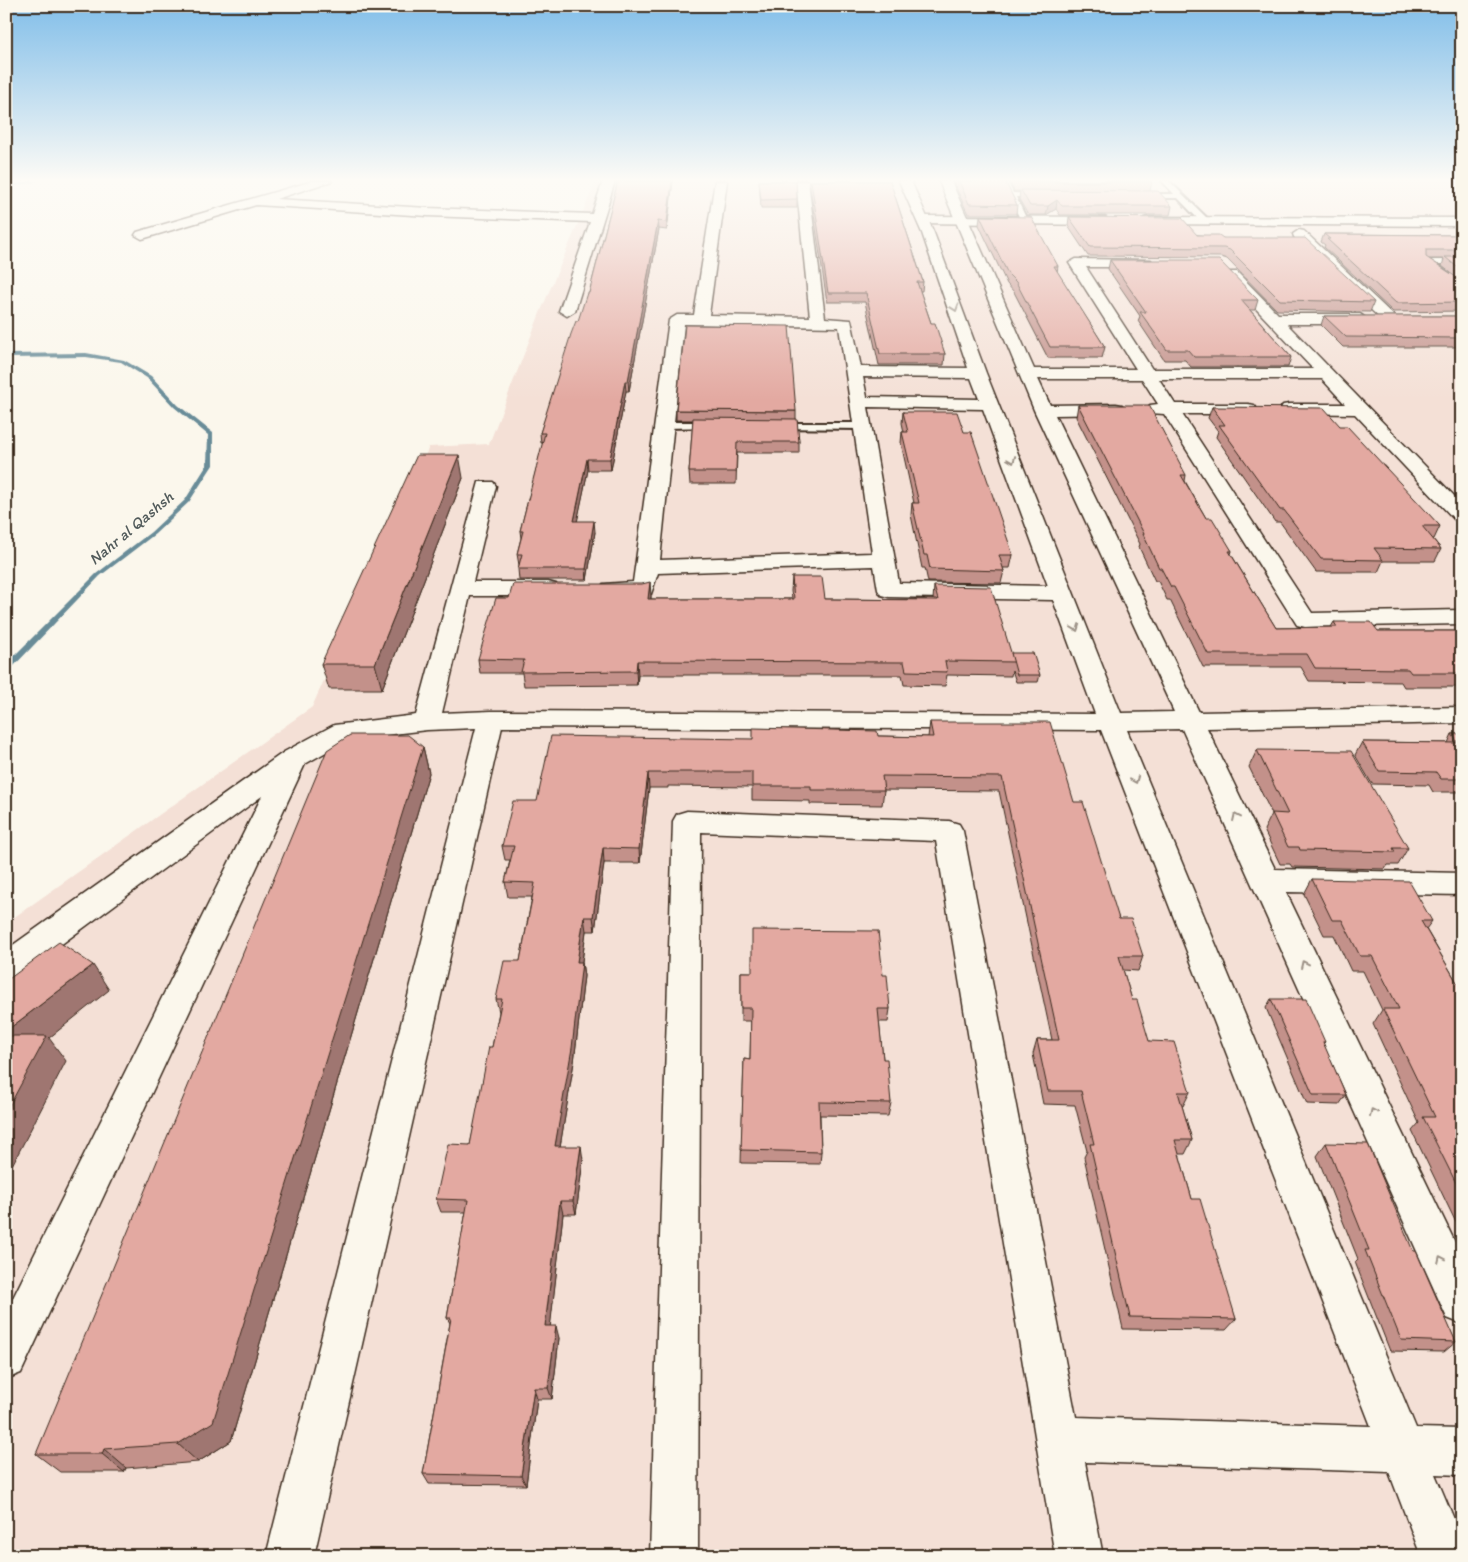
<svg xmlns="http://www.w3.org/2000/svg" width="1468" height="1562" font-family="Itim,sans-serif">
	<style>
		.built { fill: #f4e0d6 }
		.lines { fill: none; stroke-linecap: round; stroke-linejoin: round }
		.stream { fill: #698c98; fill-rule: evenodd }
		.service-casing { stroke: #3b2a1e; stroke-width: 4 }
		.minor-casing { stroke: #3b2a1e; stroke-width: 3 }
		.tertiary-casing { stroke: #3b2a1e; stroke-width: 3 }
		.service { fill: #fbf7ec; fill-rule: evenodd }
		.minor { fill: #fbf7ec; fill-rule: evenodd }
		.tertiary { fill: #fbf7ec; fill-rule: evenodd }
		.wall { fill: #c3918a; stroke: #3b2a1e; fill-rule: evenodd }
		.shaded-wall { fill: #9f7671; stroke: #3b2a1e }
		.building { fill: #e3a9a1; stroke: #3b2a1e }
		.oneway { stroke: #9b9085 }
		.labels { text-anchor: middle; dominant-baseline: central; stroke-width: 5; stroke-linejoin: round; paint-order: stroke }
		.far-water-label { font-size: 16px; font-style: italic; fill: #525b5b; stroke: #fbf7ec }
	</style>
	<rect width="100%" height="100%" fill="#fbf7ec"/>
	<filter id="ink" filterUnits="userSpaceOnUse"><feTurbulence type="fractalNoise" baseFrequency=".02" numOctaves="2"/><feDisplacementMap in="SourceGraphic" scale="10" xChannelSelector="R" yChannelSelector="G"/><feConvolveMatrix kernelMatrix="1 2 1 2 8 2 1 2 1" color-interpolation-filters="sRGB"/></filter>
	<g filter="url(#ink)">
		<polygon class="built" points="596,181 1462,181 1462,1556 6,1556 6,923 312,707 429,447 489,444 540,313"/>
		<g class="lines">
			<g class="stream">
				<polygon points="30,181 39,181 6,188 6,186"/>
				<polygon points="86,353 124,360 151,376 178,405 213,433 213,465 189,502 155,534 100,576 9,671 6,671 6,664 96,574 151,532 185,500 207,465 208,435 174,407 147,378 121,362 86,357 6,358 6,354"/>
			</g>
			<g class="service-casing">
				<g id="service">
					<polygon points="1000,181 1007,181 1013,193 1044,194 1042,197 1016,197 1028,222 1022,222"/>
					<polygon points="1162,181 1169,181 1208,219 1208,223 1202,223 1178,198 1142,198 1138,196 1142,194 1174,194"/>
					<polygon points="1424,260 1462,260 1462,264 1436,264 1462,284 1462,290 1424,264"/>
					<polygon points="713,422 717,423 717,427 665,428 660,425 665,422"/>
					<polygon points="775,423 863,423 868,426 863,429 771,428 770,426"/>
				</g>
			</g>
			<g class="minor-casing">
				<g id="minor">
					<polygon points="313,181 332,181 276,199 428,208 592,214 603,181 615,181 575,311 567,316 559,311 590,222 428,216 256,205 142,239 135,235 137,232"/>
					<path d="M715,181H727L709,315L810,317L796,181H808L825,318L851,320L861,367L968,368L922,233L899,181H911L934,233L986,373L1121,713L1174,712L1034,410L939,181H951L1034,369H1136L1069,263L1076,259L1151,260L1153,263L1151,266L1146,267H1086L1152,369H1313L1227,278L1225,275L1227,272H1237L1278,314H1360L1368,319L1360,324H1287L1462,504V522L1455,520L1355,414L1283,413L1280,409L1283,405L1289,404H1345L1322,379H1159L1175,404H1248L1254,405L1257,409L1254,413L1248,414H1182L1312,613L1462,610V624L1305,627L1297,625L1164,414L1150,413L1147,409L1150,405L1158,404L1142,379H1038L1050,405L1116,404L1122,405L1125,409L1122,413L1116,414L1055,415L1199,712L1462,707V723L1207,728L1275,869L1462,873V895L1286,892L1462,1257V1324L1447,1318L1182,729L1127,730L1416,1428L1462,1429V1475L1435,1474L1462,1538V1556H1421L1389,1472L1085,1462L1103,1556H1055L936,841L701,832L698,1556H650L673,821L677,814L687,811L949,821L959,824L963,831L1076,1417L1371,1426L1101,730L502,727L314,1556H266L476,728L427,730L349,739L305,764L21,1373L6,1379V1312L262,796L17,977L6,981V950L284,752L334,725L416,715L479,482H493L496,486L473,582H548L556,584L559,589L556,594L548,596H470L442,713L491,711L1095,714L1053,600L889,597L881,595L878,590L874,566L658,573L651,594L643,596L603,594L600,589L603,584L633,582L669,320L677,315H694ZM684,324L839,327L872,553L660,560ZM863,377L971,378L979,399L867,397ZM868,407L983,409L1048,586L899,583Z"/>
					<polygon points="1299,230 1304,231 1394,316 1397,319 1394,322 1384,322 1294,237 1293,234"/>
				</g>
			</g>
			<g class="tertiary-casing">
				<g id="tertiary">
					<polygon points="923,216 1105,217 1111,221 1105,225 919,223 917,220 919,217"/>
					<polygon points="1148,217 1462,218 1462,226 1144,224 1142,221 1144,218"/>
				</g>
			</g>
			<use href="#service" class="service"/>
			<use href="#minor" class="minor"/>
			<use href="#tertiary" class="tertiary"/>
		</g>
		<g class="wall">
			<polygon points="618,181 673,181 667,230 659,229 629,391 626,391 611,470 588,470 577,521 595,532 587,580 519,580 518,569 519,565 517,554 521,538 520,531 543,443 541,443 540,433 589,293"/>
			<polygon points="759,181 796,181 797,199 797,208 761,208"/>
			<polygon points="809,181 890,181 923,282 922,291 920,291 931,323 945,354 944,365 879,365 865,302 827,302"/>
			<polygon points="953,181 1005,181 1017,205 1016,214 968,214"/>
			<polygon points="1009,181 1150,181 1152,182 1150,191 1172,206 1170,215 1060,215 1056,209 1046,215 1028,215 1019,199 1020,191 1014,191"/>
			<polygon points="980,216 1058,266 1057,272 1105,347 1102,358 1048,358 1014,292 1007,284 979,225"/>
			<polygon points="1069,217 1223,238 1374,302 1370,312 1277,310 1227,259 1221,257 1088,256 1068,226"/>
			<path d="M1324,234L1462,235V311L1393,312L1324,247L1325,245L1321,242ZM1429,259H1444L1442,266L1451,273Z"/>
			<polygon points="1110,260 1258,300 1255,310 1250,310 1291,357 1288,367 1191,367 1185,360 1164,360 1138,321 1140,316 1108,269"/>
			<polygon points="1324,316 1462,316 1462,347 1343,347 1321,325"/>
			<polygon points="1078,405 1186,475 1185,481 1206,518 1232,551 1231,554 1276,628 1331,627 1334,622 1378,631 1462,631 1462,687 1404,687 1401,682 1309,681 1301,667 1203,667 1170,600 1167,600 1158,581 1155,581 1139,547 1140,544 1133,530 1076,417"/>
			<polygon points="1212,407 1340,426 1440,526 1434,539 1433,539 1441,549 1435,561 1383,561 1378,572 1316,572 1280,522 1275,522 1216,437 1218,431 1208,418"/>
			<polygon points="676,410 796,411 796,419 799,442 799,453 737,453 736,484 690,484 689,472 693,420 676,420"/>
			<polygon points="903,412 964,432 1013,555 1010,568 1003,568 1004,571 1001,583 928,582 925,568 922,568 911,515 912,503 914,503 901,443 902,432 904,432 902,423"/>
			<polygon points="463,478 382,689 329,689 321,664"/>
			<polygon points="792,577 825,599 933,600 934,586 1011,653 1040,675 1038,682 1016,682 1012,670 1011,676 947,675 945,686 904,685 902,675 638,675 637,685 524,686 522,673 480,673 478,659 651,596 651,599 792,599 791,591"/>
			<polygon points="930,722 1074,802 1119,919 1143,956 1138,971 1123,970 1132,1000 1149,1041 1190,1092 1183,1106 1182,1106 1192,1140 1185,1154 1179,1154 1192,1199 1236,1319 1226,1330 1123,1329 1084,1157 1087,1151 1075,1105 1043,1104 1033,1054 1037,1040 1052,1040 999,791 884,790 882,805 810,804 810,801 752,800 752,787 668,786 668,788 649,788 640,863 604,863 595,931 586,931 582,962 584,976 574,1062 560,1146 583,1160 576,1214 563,1214 550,1326 559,1338 552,1399 537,1399 526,1485 429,1484 423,1474 450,1323 447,1318 466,1212 441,1212 436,1199 470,1145 492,1047 499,1012 496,999 520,961 532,897 508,897 505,882 510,860 505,860 502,846 537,801 753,739 878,736 928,737"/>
			<polygon points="1452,734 1462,734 1462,792 1433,792 1429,785 1372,784 1355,755 1362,742 1448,743"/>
			<polygon points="423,747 429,773 231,1441 198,1462 126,1468 124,1472 60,1472 36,1454"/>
			<polygon points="1257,750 1408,848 1398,865 1388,865 1385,869 1292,867 1290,864 1280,864 1264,830 1272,814 1249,767"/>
			<polygon points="1312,879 1432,921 1426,929 1462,991 1462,1235 1412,1131 1419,1123 1373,1024 1382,1010 1363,971 1351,971 1334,935 1324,935 1304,894"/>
			<polygon points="741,972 883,975 890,1009 888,1022 879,1022 883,1059 891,1103 888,1116 820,1115 821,1152 820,1164 741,1163 744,1059 750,1060 751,1021 741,1021"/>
			<polygon points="1271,999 1325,1042 1323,1044 1346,1095 1339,1105 1307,1104 1266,1008"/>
			<polygon points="1326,1143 1413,1251 1456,1342 1444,1352 1390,1351 1355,1262 1358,1259 1317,1156"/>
		</g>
		<g class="shaded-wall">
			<polygon points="672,181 673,181 667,230 667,222"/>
			<polygon points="1057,200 1056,209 1046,215 1048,206"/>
			<polygon points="658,221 659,229 629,391 628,381"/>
			<polygon points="625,381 626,391 611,470 610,459"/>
			<polygon points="459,455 463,478 382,689 375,664"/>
			<polygon points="587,459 588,470 575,532 574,521"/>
			<polygon points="594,521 595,532 587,580 586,569"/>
			<polygon points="650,582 651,596 649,613 648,599"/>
			<polygon points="637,661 638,675 637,685 636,671"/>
			<polygon points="423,747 429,773 231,1441 198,1462 178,1444"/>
			<polygon points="648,773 649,788 640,863 639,849"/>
			<polygon points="603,848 604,863 595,931 593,917"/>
			<polygon points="584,917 586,931 580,976 577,962"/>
			<polygon points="582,962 584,976 574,1062 558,1159 555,1146"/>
			<polygon points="93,965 109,990 49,1038 66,1061 6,1177 6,1031"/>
			<polygon points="581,1146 583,1160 576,1214 573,1201"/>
			<polygon points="560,1201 563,1214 549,1338 545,1326"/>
			<polygon points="556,1326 559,1338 552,1399 548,1388"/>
			<polygon points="534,1388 537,1399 526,1485 521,1476"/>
			<polygon points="104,1449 126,1468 124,1472 102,1454"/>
		</g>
		<g class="building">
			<polygon points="618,181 672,181 667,222 658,221 628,381 625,381 610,459 587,459 574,521 594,521 586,569 518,569 522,554 517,554 523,531 520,531 545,433 540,433 571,334 576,321 578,321 587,293 589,293"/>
			<polygon points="759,181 796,181 797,199 761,200"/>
			<polygon points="811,181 890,181 923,282 917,282 931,323 935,323 945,354 880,354 866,293 828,293"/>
			<polygon points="959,181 1005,181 1017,205 969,204"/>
			<polygon points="1015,181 1150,181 1152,182 1016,182"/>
			<polygon points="1021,190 1158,191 1172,206 1062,206 1057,200 1048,206 1030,206"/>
			<polygon points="980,216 1031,217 1058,266 1054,266 1105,347 1050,347 1016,282 1008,274"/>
			<polygon points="1069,217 1182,218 1197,235 1219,235 1223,238 1305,238 1374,302 1280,300 1230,250 1224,248 1090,247"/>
			<polygon points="1324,234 1462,235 1462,250 1426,250 1426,257 1462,281 1462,302 1396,303 1327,239 1330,239"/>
			<polygon points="1445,257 1462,257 1462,271"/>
			<polygon points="1110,260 1219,260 1258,300 1241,300 1291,357 1194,357 1188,350 1167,350 1140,312 1146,312"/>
			<polygon points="1324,316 1462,316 1462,338 1346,337"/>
			<polygon points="685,325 789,326 796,411 676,410"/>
			<polygon points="1078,405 1149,405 1186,475 1181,475 1206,518 1212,518 1232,551 1229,551 1276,628 1337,627 1334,622 1371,622 1378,631 1462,631 1462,673 1411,673 1408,669 1315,668 1307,654 1208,654 1174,587 1171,587 1161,568 1159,568 1143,534 1144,534 1136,518"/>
			<polygon points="1212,407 1324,408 1340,426 1347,426 1440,526 1422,526 1441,549 1374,548 1383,560 1321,559 1284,510 1280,510 1219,425 1225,425"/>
			<polygon points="903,412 957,412 964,432 971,432 1013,555 999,555 1004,571 930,569 927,555 924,555 912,503 919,503 902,432 908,432"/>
			<polygon points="693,418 797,419 799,442 737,442 736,472 689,472"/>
			<polygon points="417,455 459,455 375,664 321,664"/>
			<polygon points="792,577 822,577 825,599 938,600 934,586 991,587 1014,662 945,661 947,672 906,671 904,662 637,661 636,671 521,672 524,660 478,659 496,598 509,598 513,584 642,584 650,582 648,599 794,599"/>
			<polygon points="1011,653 1033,653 1040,675 1017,675"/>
			<polygon points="930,722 1050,722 1074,802 1083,802 1119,919 1131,919 1143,956 1119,956 1132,1000 1137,1000 1149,1041 1174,1042 1190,1092 1178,1092 1192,1140 1175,1140 1192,1199 1200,1199 1236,1319 1130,1317 1090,1144 1094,1144 1081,1091 1048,1091 1037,1040 1059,1040 1002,777 882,776 884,790 811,790 811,786 752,786 752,772 668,772 667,773 648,773 639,849 603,848 593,917 584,917 577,962 582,962 572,1048 555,1146 581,1146 573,1201 560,1201 545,1326 556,1326 548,1388 534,1388 521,1476 423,1474 451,1318 447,1318 468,1200 436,1199 448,1144 470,1145 489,1047 492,1047 502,999 496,999 504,961 520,961 535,883 505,882 514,846 502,846 513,801 537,801 551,736 753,739 753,728 877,731 878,736 933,737"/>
			<polygon points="1452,734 1462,734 1462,779 1441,779 1436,772 1379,771 1362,742 1458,743"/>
			<polygon points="350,735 408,735 423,747 213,1422 178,1444 104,1449 102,1454 36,1454 327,750"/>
			<polygon points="1257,750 1351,751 1408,848 1393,848 1395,852 1300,850 1299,847 1288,847 1272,813 1288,814"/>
			<polygon points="1312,879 1409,881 1432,921 1421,921 1462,991 1462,1195 1423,1117 1435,1117 1383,1009 1399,1009 1372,956 1360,956 1342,920 1332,920"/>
			<polygon points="752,930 878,931 883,975 887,975 890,1009 878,1009 883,1059 887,1059 891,1103 819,1102 821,1152 741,1150 744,1059 750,1060 751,1008 741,1008 741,972 752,972"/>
			<polygon points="59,942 93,965 6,1031 6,981"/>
			<polygon points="1271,999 1306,999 1325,1042 1323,1042 1346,1095 1313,1095"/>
			<polygon points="6,1036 47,1036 6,1112"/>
			<polygon points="1326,1143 1368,1144 1413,1251 1416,1251 1456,1342 1401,1340 1365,1250 1369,1250"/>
		</g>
		<defs><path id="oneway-chevron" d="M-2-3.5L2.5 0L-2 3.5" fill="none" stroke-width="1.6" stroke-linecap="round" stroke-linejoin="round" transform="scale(1.25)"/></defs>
		<g class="oneway">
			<use href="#oneway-chevron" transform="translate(955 308) rotate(71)"/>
			<use href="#oneway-chevron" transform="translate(1012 460) rotate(69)"/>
			<use href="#oneway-chevron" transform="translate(1076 628) rotate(69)"/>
			<use href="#oneway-chevron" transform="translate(1135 780) rotate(68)"/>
			<use href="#oneway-chevron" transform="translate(1236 817) rotate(-115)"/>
			<use href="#oneway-chevron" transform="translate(1304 964) rotate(-115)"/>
			<use href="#oneway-chevron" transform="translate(1373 1112) rotate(-115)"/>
			<use href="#oneway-chevron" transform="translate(1441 1259) rotate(-115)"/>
		</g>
	</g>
	<linearGradient id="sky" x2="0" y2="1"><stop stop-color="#81bee9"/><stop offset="0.45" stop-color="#fdfbf6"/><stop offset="1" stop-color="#fdfbf6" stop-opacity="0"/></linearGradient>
	<rect width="1468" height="400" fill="url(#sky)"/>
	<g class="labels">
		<g class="far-water-label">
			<text transform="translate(131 528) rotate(-40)">Nahr al Qashsh</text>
		</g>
	</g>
	<rect width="1468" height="1562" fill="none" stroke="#fbf7ec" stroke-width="25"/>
	<rect x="12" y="12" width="1443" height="1537" fill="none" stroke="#3b2a1e" stroke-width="2" filter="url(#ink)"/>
</svg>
